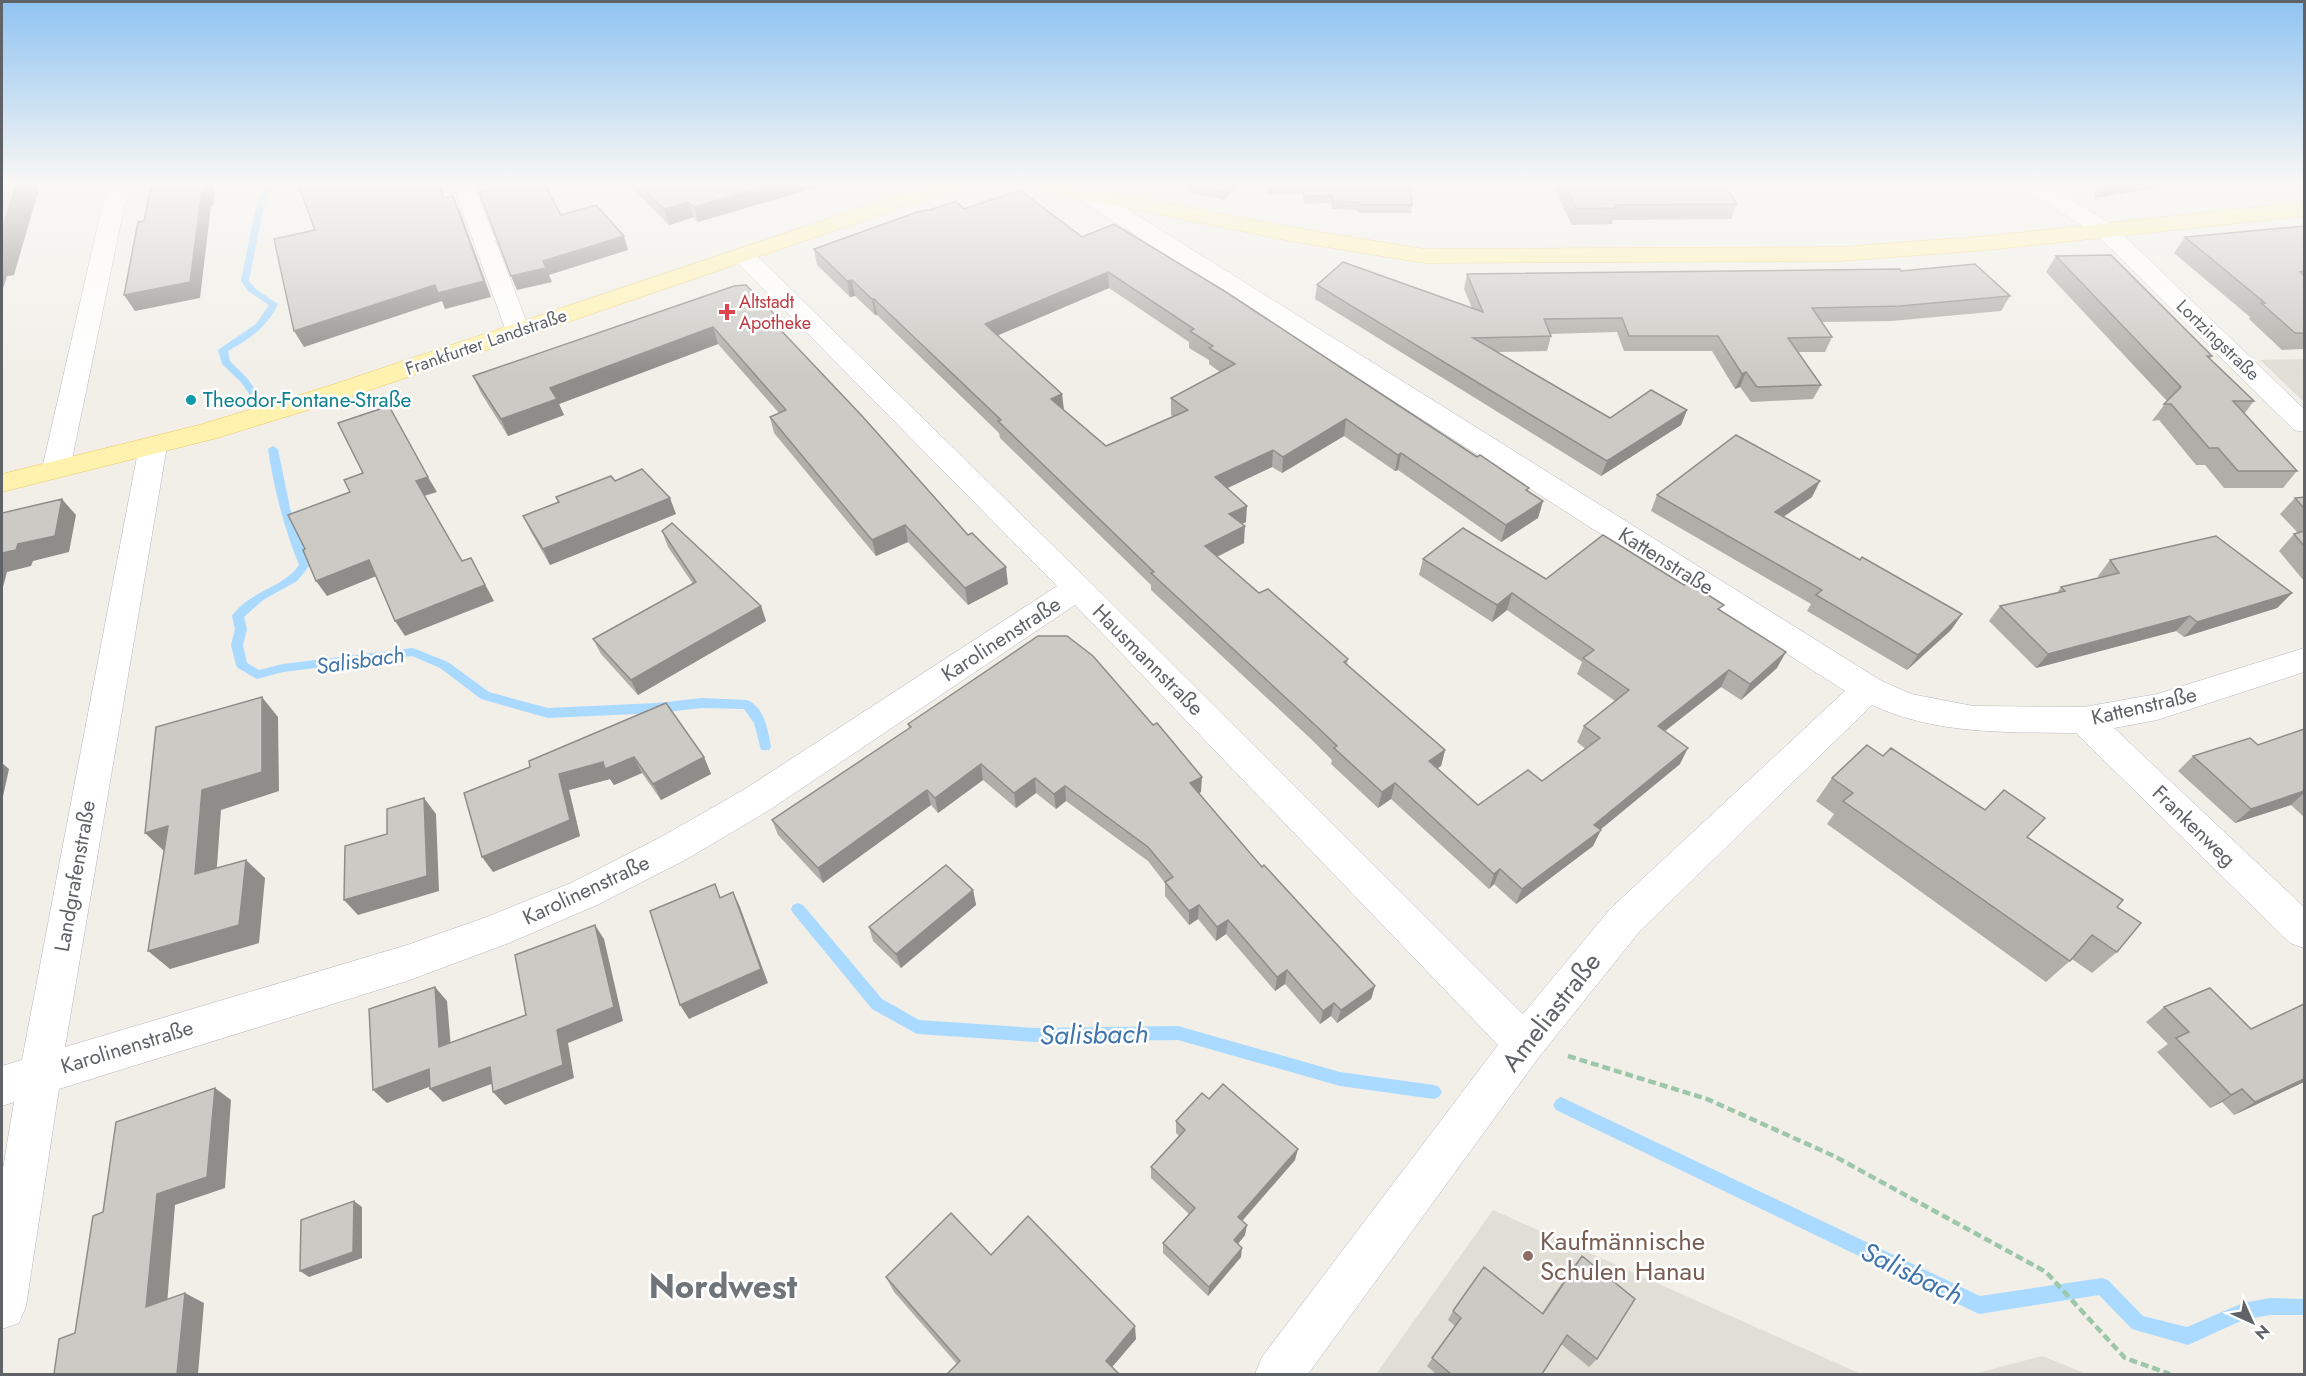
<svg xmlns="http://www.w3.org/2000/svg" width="2306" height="1376" font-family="Jost,sans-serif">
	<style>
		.education { fill: #e1ded6 }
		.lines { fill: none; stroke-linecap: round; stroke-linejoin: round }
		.stream { fill: #aadaff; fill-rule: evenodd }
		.minor-casing { stroke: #b5b8bc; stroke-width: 1 }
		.major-casing { stroke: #f2c960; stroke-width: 1 }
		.path { stroke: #9cc7a9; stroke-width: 4.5; stroke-dasharray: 8 4; stroke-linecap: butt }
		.minor { fill: #fff; fill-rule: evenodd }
		.major { fill: #fff2af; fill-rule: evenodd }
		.wall { fill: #afaea9; fill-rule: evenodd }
		.shaded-wall { fill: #8f8d8a }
		.building { fill: #cccac5; stroke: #8f8d8a; stroke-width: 1.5; fill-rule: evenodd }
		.health-dot { fill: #e0444e; stroke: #fff; stroke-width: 2 }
		.culture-dot { fill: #0f9aa8; stroke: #fff; stroke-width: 2 }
		.education-dot { fill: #8d6e63; stroke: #fff; stroke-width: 2 }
		.labels { text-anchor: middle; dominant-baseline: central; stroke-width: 5; stroke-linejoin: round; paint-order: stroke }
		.far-health-label { font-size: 18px; fill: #be3a42; stroke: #fff; text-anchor: start }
		.far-street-label { font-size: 18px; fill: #5f6368; stroke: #fff }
		.culture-label { font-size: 21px; fill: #0d838f; stroke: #fff; text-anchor: start }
		.street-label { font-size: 21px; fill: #5f6368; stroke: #fff }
		.water-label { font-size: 22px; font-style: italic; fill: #4174aa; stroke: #fff }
		.near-street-label { font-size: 26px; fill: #5f6368; stroke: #fff }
		.near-education-label { font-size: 26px; fill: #785e54; stroke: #fff; text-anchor: start }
		.near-water-label { font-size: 27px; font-style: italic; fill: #4174aa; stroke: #fff }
		.near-district-label { font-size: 33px; font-weight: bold; fill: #70757a; stroke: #fff }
	</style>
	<rect width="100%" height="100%" fill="#f1efe8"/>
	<g class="education">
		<polygon points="2304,359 2304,402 2260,360"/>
		<polygon points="1493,1210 1861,1374 1376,1374"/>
		<polygon points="2042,1356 2087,1374 1974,1374"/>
	</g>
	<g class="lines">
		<g class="stream">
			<path d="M265,182H273L264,205L249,281L257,290L278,304C267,327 250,339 228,351L230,361L247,378L260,396L255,399L252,398L241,382L222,364L218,350L256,324L269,305L248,291L241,281L256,205Z"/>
			<path d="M273,446L278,449L290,508L310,565L297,581L263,600L244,617L247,629L243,645L247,663L259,670L283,664L413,648L448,662L489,692L548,708L657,703L702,698L747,700C765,707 768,731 771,747L769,750H761L754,723L744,709L702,708L657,713L548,718L481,699L440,668L412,656L283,672L257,679L238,668L236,665L231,645L235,629L232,616C250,590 284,588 299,565C284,528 274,489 268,449Z"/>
			<polygon points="798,903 803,905 882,999 919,1020 1036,1028 1178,1026 1340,1072 1434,1085 1439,1087 1442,1092 1439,1097 1434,1099 1340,1086 1178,1040 1036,1042 917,1034 872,1009 793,913 791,909 793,905"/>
			<polygon points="1561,1097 1980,1296 2102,1278 2108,1280 2143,1316 2187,1327 2243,1303 2270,1298 2304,1299 2304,1315 2270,1315 2243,1320 2188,1345 2132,1329 2099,1295 1979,1314 1556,1110 1553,1105 1556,1100"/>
		</g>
		<g class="minor-casing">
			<g id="minor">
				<polygon points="112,182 133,182 124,207 70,469 66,475 56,478 46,475 42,469 102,207"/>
				<polygon points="452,182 473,182 530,331 527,336 518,338 509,336 506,331"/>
				<polygon points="2019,182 2043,182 2113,225 2304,409 2304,432 2294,430 2097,235 2021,187"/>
				<path d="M1084,185L1092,187L1880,680L1911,694L1973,706L2084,707L2157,694L2304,648V672L2157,720L2114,728L2304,907V948L2290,943L2076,733C2006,732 1937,735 1872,705L1639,932L1539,1057L1308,1374H1255L1262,1357L1498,1045L1075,605L771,809L687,859L597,905L509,943L407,981L59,1089L26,1306L19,1323L2,1329V1175L14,1102L2,1106V1066L22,1060L139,446L143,440L153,437L163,440L167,446L65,1047L407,945L484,918L571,883L661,837L745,789L1057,586L735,260L731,255L735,250L743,248L751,250L1088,580L1523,1014L1611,908L1845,691L1076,197L1073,192L1076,187Z"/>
			</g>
		</g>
		<g class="major-casing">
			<g id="major">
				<polygon points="938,182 975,182 972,187 941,194 347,398 217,438 2,492 2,474 199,425 329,386"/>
				<polygon points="1016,182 1058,182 1290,227 1424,249 1840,247 1988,236 2304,202 2304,216 1988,250 1840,261 1424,263 1290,241 1027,188 1019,187"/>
			</g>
		</g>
		<polyline class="path" points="1568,1056 1707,1099 1834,1156 2046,1272 2125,1358 2170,1374"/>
		<use href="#minor" class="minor"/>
		<use href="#major" class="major"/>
	</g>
	<g class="wall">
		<polygon points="626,182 834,182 698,222 694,217 669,225"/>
		<polygon points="1184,182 1239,182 1224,200 1191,193"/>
		<polygon points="1264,182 1409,182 1412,205 1411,213 1358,213 1357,210 1332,209 1331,203 1304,204 1302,193 1268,194"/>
		<polygon points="1552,182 1723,182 1737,204 1731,219 1613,220 1612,224 1572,225 1552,184"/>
		<polygon points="2089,182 2190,182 2095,198 2095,187"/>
		<polygon points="2226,182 2248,182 2229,184"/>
		<path d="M964,209L1082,237L1528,491L1543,501L1538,518L1501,542L1398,470L1395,471L1344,436L1282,473L1272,467L1227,488L1246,522L1242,524L1244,543L1217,557L1259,593L1348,659L1347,665L1445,750L1441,766L1437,768L1478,805L1542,781L1586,749L1577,742L1584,726L1615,701L1577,674L1582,662L1507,610L1492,622L1419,575L1423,559L1546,579L1721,611L1777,668L1741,700L1721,687L1665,731L1680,764L1600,830L1593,846L1516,904L1494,884L1489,889L1391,799L1378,808L1331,764L1332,760L1311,739L1151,590V585L1000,438L999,433L877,315H875L855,296L850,297L817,265L814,249ZM1109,288L1189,342V348L1209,360V364L1220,372L1171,398V415L1174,417L1106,446L1063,409L998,335Z"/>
		<polygon points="2304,226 2304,349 2282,350 2249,319 2250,317 2174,253 2185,237"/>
		<polygon points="2056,256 2212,356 2210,359 2254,401 2244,414 2297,471 2283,488 2224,488 2205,465 2196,465 2159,420 2152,421 2167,401 2046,272"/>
		<polygon points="1901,271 2010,296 2001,311 1892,321 1822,322 1832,337 1825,352 1798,352 1821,385 1813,399 1751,402 1740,387 1735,389 1712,351 1624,351 1617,332 1550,334 1551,336 1547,351 1497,352 1610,418 1687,410 1681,425 1601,476 1315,299 1317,285 1472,308 1464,289 1467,274"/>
		<polygon points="734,286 783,332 1008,584 968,605 908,542 876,556 774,433 770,417 779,413 718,344 559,404 564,415 508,436 481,393 473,376"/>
		<polygon points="615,481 676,514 550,565 531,532 523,516 558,503 556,497"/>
		<polygon points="1657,495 1812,497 1783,517 1860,560 1962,614 1951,630 1907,670 1807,611 1811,604 1651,511"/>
		<polygon points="2304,497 2304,581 2279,551 2294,534 2298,533 2280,514 2295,498"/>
		<polygon points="662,531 761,606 766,621 638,695 601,654 593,639 693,584 668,547"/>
		<polygon points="2110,560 2292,593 2277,608 2184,637 2176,631 2036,668 1989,621 2000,606 2057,593 2061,587 2099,578 2098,576"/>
		<polygon points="908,724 1201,792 1198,794 1262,867 1375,986 1371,999 1337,1023 1331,1016 1320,1024 1285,984 1275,991 1226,934 1216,941 1198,919 1189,925 1165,896 1165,883 1148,861 1066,801 1056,809 1036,793 1016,808 983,780 938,813 931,805 823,883 778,835 772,820 909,729"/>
		<polygon points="2304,729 2304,817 2291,805 2235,823 2178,771 2193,756 2258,745"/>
		<polygon points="1883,756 2028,837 2117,907 2117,952 2092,973 2072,959 2046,982 1827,824 1834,814 1816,801 1832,778"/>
		<polygon points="704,757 711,774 661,800 642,773 614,785 610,779 569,790 580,836 493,872 530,767 529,761"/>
		<polygon points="973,890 976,905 901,968 873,941 869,927"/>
		<polygon points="2164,1007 2304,1082 2234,1115 2222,1102 2210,1108 2157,1052 2168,1044 2146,1022"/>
		<polygon points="1209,1099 1295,1160 1242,1220 1245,1235 1238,1244 1241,1257 1208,1296 1163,1253 1163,1243 1189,1214 1151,1178 1151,1167 1179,1136 1176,1133 1176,1121"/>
		<polygon points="991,1255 1136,1339 1112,1367 957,1364 894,1292 886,1277"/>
		<polygon points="1582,1256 1597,1359 1589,1367 1561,1344 1542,1374 1436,1374 1427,1366 1455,1326 1448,1320 1453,1311 1542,1313 1574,1265"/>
	</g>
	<g class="shaded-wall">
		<polygon points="17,182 41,182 14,275 7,276 2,292 2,230"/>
		<polygon points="205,182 216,182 213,205 211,206 200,298 135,311 124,295 202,190"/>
		<polygon points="546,182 548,182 552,202 547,189"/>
		<polygon points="779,182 834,182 698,222 694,207"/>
		<polygon points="1233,182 1239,182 1224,200 1225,192"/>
		<polygon points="2112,182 2190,182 2095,198 2104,183"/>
		<polygon points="453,196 460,211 491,297 445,309 442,301 304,347 294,331"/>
		<polygon points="689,202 694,217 669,225 664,209"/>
		<polygon points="624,236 628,250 549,275 552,282 517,290 511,276 543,261"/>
		<polygon points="1108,272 1109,288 987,340 985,324"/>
		<polygon points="852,280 855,296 850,297 847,281"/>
		<polygon points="872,299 874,299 877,315 875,315"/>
		<polygon points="780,320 784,337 774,323"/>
		<polygon points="713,327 718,344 559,404 564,415 508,436 501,419 550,388"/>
		<polygon points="1746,372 1740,387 1735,389 1742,374"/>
		<polygon points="1062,394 1064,410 1051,399"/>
		<polygon points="1687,410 1681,425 1601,476 1607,461"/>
		<polygon points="1346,419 1344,436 1282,473 1283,457"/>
		<polygon points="1273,450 1272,467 1215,494 1215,477"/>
		<polygon points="1401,453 1398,470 1395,471 1398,455"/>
		<polygon points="428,477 437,492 424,496 416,481"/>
		<polygon points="1820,481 1812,497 1767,528 1775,512"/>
		<polygon points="670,498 676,514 550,565 543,549"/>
		<polygon points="62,499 76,515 69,552 33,561 31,566 7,572 2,591 2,553 18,544"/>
		<polygon points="1543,501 1538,518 1501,542 1506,525"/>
		<polygon points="1247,506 1246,522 1228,530 1229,514"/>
		<polygon points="905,525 908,542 876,556 872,540"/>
		<polygon points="1245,526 1244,543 1204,563 1205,546"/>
		<polygon points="471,558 494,601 405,636 395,621"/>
		<polygon points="369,560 379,575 327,596 316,581"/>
		<polygon points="1006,567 1008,584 968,605 965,588"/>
		<polygon points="1512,593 1507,610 1492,622 1497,605"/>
		<polygon points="2292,593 2277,608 2184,637 2197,622"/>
		<polygon points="761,606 766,621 638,695 631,680"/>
		<polygon points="1962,614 1951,630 1907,670 1918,655"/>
		<polygon points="2190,616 2176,631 2036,668 2048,654"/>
		<polygon points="1786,652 1777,668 1741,700 1750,684"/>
		<polygon points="1729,670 1721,687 1651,742 1658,726"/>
		<polygon points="262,697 278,717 279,791 221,810 215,893 195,874 202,790"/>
		<polygon points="1688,748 1680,764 1590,838 1601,830 1593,846 1516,904 1522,889 1594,825"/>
		<polygon points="1445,750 1441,766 1425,777 1429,761"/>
		<polygon points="634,757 642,773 614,785 610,779 569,790 580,836 493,872 482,857 559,774 603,762"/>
		<polygon points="704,757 711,774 661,800 653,784"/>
		<polygon points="2,763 9,769 2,801"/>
		<polygon points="981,764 983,780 938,813 935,798"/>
		<polygon points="1202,777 1201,792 1189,798 1190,783"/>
		<polygon points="1035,778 1036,793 1016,808 1014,793"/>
		<polygon points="1395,783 1391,799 1378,808 1382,792"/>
		<polygon points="1065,786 1066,801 1056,809 1054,794"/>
		<polygon points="927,790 931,805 823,883 818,868"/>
		<polygon points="2304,791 2304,793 2291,805 2235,823 2251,809"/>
		<polygon points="424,798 436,814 439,891 358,915 344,900"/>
		<polygon points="168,826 165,852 145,833"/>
		<polygon points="246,860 265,878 259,943 170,969 148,951"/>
		<polygon points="1500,869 1494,884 1489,889 1494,874"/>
		<polygon points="973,890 976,905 901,968 896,954"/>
		<polygon points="733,892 740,907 768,983 689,1019 680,1005"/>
		<polygon points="1199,905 1198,919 1189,925 1189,911"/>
		<polygon points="1228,920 1226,934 1216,941 1217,927"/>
		<polygon points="595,925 604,939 623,1021 568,1043 574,1078 505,1105 493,1092 557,1030"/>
		<polygon points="1287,970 1285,984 1275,991 1277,977"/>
		<polygon points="1375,986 1371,999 1337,1023 1341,1010"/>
		<polygon points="435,987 447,1001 452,1060 439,1047"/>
		<polygon points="1334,1003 1331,1016 1320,1024 1323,1011"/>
		<polygon points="490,1067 502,1080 443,1102 430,1089"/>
		<polygon points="429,1069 442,1082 387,1103 373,1090"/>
		<polygon points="2304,1079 2304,1082 2234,1115 2255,1102"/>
		<polygon points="215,1088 231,1100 225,1188 175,1205 166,1317 146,1307 157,1194"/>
		<polygon points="2242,1089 2222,1102 2210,1108 2231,1095"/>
		<polygon points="1298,1149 1295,1160 1237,1227 1238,1217"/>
		<polygon points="354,1201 362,1207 362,1258 309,1277 300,1271"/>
		<polygon points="1247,1225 1245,1235 1233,1250 1234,1240"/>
		<polygon points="1242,1248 1241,1257 1208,1296 1209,1287"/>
		<polygon points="185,1293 204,1303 198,1374 177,1374"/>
		<polygon points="1135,1326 1136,1339 1107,1373 1106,1361"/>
	</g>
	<g class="building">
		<polygon points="2,182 17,182 2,230"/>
		<polygon points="152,182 205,182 204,190 202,190 190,282 124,295 138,222 144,221"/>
		<polygon points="297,182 437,182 444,198 453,196 484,281 438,293 435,285 294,331 274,239 315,230"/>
		<polygon points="501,182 546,182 547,189 561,215 596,205 624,236 543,261 546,268 511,276 479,192 501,186"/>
		<polygon points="636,182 779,182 694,207 689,202 664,209"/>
		<polygon points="1190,182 1233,182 1225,192 1192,185"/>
		<polygon points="1267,182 1409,182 1412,205 1359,205 1358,202 1333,201 1332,195 1305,196 1303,185 1268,186"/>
		<polygon points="1562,182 1723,182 1737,204 1615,205 1617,208 1577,209"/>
		<path d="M1020,190L1082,237L1114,224L1226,292L1477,457L1480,455L1529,488L1526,490L1543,501L1506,525L1401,453L1398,455L1346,419L1283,457L1273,450L1215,477L1247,506L1229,514L1245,526L1205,546L1259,593L1268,589L1348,659L1344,662L1445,750L1429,761L1478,805L1528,770L1542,781L1600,738L1584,726L1629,690L1583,658L1594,650L1512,593L1497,605L1423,559L1463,528L1546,579L1603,535L1684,585L1688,582L1724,605L1718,609L1786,652L1750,684L1729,670L1658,726L1688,748L1594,825L1601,830L1522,889L1500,869L1494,874L1395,783L1382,792L1334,748L1337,746L1313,723L1151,573L1154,572L998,421L1001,420L874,299H872L852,280L847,281L814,249L920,211L930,210L956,201L964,209ZM1108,272L1194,329L1190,331L1213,346L1209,348L1235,364L1171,398L1188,410L1106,446L1051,399L1062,394L985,324Z"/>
		<polygon points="2304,226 2304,271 2300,272 2304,276 2304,333 2295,333 2261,303 2265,303 2185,237"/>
		<polygon points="2111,255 2212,356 2207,356 2254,401 2233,401 2297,471 2238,471 2218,448 2209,448 2171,404 2164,404 2181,387 2056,256"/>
		<polygon points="1343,262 1483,312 1467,274 1900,269 1901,271 1975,264 2010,296 1900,306 1812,308 1832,337 1788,338 1821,385 1757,387 1746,372 1742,374 1718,336 1629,336 1622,318 1544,319 1551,336 1473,338 1610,418 1651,390 1687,410 1607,461 1317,285"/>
		<polygon points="746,285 780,320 774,323 863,417 968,535 972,533 1006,567 965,588 905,525 872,540 770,417 786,410 713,327 550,388 557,399 501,419 473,376 734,286"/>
		<polygon points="389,406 428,477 416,481 462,561 471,558 485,585 395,621 369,560 316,581 303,550 305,549 288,515 350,492 344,480 363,473 338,423"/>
		<polygon points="1736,435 1820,481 1775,512 1860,560 1862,557 1962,614 1918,655 1816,595 1822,590 1657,495"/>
		<polygon points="642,469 670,498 543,549 523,516 559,502 556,497 611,476 615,481"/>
		<polygon points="2304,497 2304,508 2295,498"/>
		<polygon points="62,499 55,536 18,544 16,550 2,553 2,513"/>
		<polygon points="672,523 761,606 631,680 593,639 696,582 662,531"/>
		<polygon points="2304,531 2304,546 2294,534"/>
		<polygon points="2216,536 2292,593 2197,622 2190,616 2048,654 2000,606 2065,591 2061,587 2119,573 2110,560"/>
		<polygon points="1038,636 1067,636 1093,656 1153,725 1157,723 1202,777 1190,783 1262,867 1264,865 1375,986 1341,1010 1334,1003 1323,1011 1287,970 1277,977 1228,920 1217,927 1199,905 1189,911 1165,882 1173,877 1148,847 1065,786 1054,794 1035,778 1014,793 981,764 935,798 927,790 818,868 772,820 911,727 908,724"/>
		<polygon points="262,697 262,772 202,790 195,874 246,860 239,925 148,951 168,826 145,833 156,727"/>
		<polygon points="666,703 704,757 653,784 634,757 605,769 603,762 559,774 570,820 482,857 464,793 530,767 529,761"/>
		<polygon points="2304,729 2304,791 2251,809 2193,756 2250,738 2258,745"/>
		<polygon points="1867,745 1883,756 1891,748 1985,810 2004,790 2045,818 2027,837 2123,900 2117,907 2141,923 2117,952 2092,935 2070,961 1843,801 1853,793 1832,778"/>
		<polygon points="424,798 427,876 344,900 345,846 387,834 387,809"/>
		<polygon points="946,865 973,890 896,954 869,927"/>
		<polygon points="715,884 720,898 733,892 761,969 680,1005 650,911"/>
		<polygon points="595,925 614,1007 557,1030 563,1065 493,1092 490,1067 430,1089 429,1069 373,1090 369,1009 435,987 439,1047 526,1015 515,955"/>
		<polygon points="2210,988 2251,1029 2304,1004 2304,1079 2255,1102 2242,1089 2231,1095 2176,1038 2189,1032 2164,1007"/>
		<polygon points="1223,1084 1298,1149 1238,1217 1247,1225 1234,1240 1242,1248 1209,1287 1163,1243 1195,1208 1151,1167 1185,1130 1176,1121 1202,1093 1209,1099"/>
		<polygon points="215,1088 207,1177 157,1194 146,1307 185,1293 177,1374 54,1374 59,1339 75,1333 93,1216 103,1212 116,1122"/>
		<polygon points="354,1201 353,1252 300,1271 301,1220"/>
		<polygon points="951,1213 991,1255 1028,1216 1135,1326 1106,1361 1119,1374 947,1374 960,1361 886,1277"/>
		<polygon points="1582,1256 1635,1299 1597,1359 1567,1335 1542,1374 1451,1374 1432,1358 1461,1318 1453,1311 1484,1267 1543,1314"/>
	</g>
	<linearGradient id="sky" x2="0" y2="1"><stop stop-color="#8fc3f1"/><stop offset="0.49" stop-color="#f9f8f5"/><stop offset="1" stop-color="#f9f8f5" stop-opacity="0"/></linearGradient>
	<rect width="2306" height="374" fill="url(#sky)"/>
	<path class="health-dot" d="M724 303h6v6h6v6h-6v6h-6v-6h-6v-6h6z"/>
	<circle class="culture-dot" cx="191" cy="400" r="6"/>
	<circle class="education-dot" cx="1528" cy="1256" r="6"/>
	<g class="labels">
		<g class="far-health-label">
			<text x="739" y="302">Altstadt<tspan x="739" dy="21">Apotheke</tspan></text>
		</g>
		<g class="far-street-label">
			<text transform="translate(2218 340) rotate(44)">Lortzingstraße</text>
			<text transform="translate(486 342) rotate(-19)">Frankfurter Landstraße</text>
		</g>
		<g class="culture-label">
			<text x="203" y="400">Theodor-Fontane-Straße</text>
		</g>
		<g class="street-label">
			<text transform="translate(1666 561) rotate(32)">Kattenstraße</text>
			<text transform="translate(1001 639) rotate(-33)">Karolinenstraße</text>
			<text transform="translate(1148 660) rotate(45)">Hausmannstraße</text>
			<text transform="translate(2144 706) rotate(-13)">Kattenstraße</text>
			<text transform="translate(2194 826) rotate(44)">Frankenweg</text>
			<text transform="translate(75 876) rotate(-80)">Landgrafenstraße</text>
			<text transform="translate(586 890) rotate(-25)">Karolinenstraße</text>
			<text transform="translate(127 1047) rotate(-17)">Karolinenstraße</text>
		</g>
		<g class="water-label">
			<text transform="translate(360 660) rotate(-8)">Salisbach</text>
		</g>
		<g class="near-street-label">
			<text transform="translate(1551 1012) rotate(-52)">Ameliastraße</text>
		</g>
		<g class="near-education-label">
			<text x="1540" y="1241">Kaufmännische<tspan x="1540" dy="30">Schulen Hanau</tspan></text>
		</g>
		<g class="near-water-label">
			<text transform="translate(1094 1034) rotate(-1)">Salisbach</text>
			<text transform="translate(1912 1273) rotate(26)">Salisbach</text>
		</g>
		<g class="near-district-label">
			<text x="723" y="1286">Nordwest</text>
		</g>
	</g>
	<rect width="2306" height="1376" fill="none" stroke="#5f6368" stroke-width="6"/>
	<g transform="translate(2252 1322) rotate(135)" stroke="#ffffff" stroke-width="4.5" paint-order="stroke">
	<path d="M0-4.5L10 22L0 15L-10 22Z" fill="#5f6368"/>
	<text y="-9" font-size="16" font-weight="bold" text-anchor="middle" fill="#5f6368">N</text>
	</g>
</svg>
